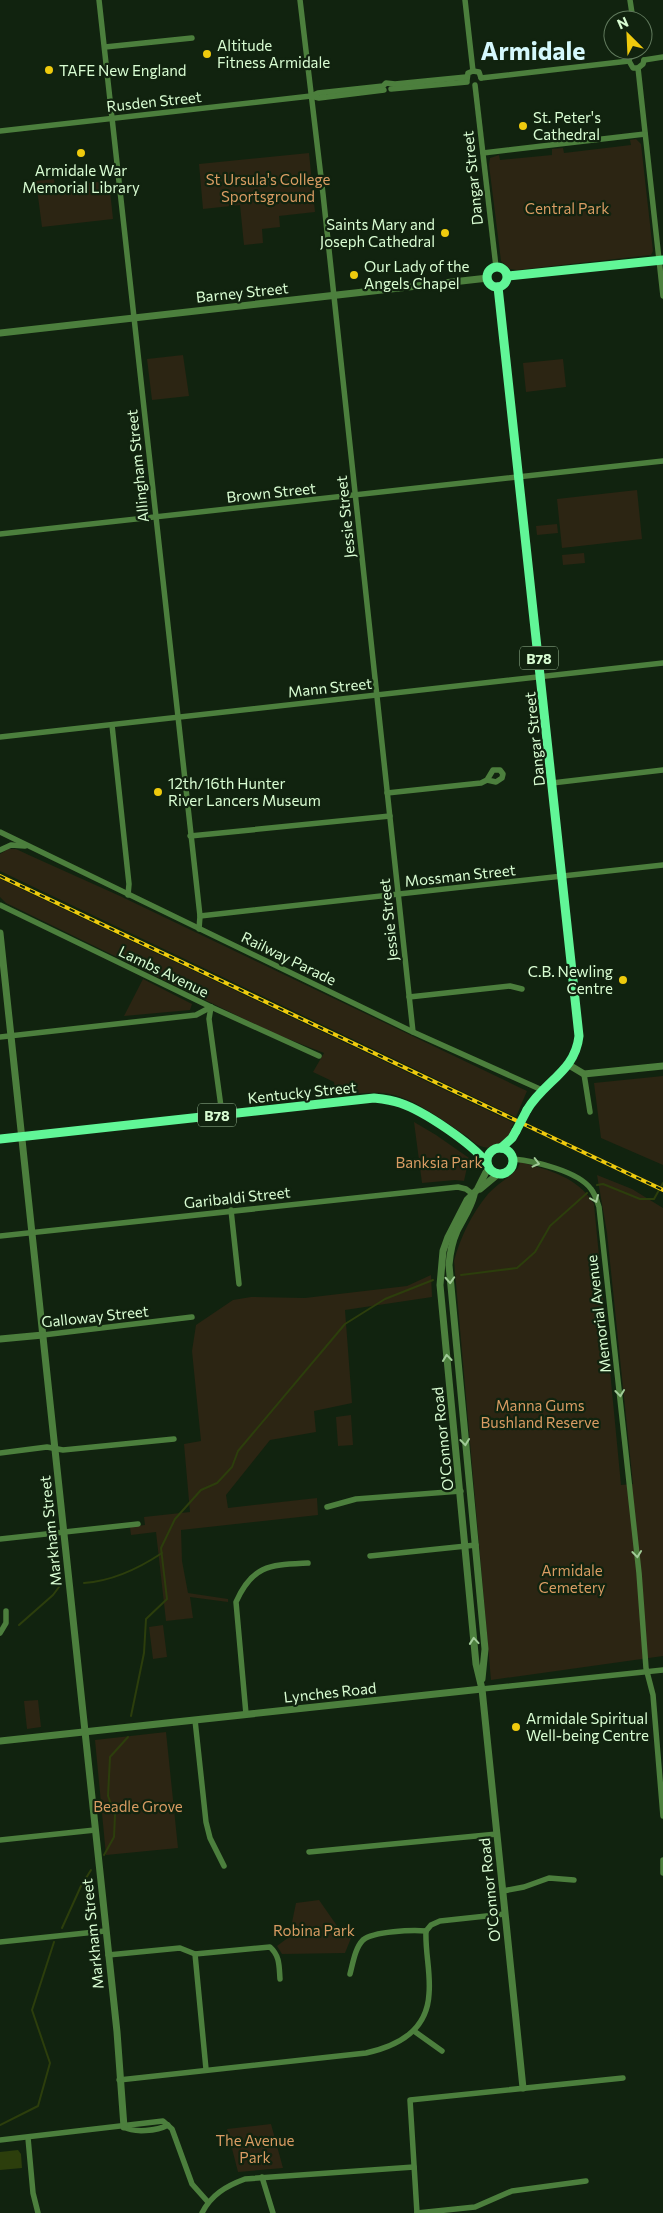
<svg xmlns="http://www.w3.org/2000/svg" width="663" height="2213" font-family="Commissioner,sans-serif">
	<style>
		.green { fill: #2c2513 }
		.water { fill: #2c3e0c }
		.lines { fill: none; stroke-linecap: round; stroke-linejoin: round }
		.stream { stroke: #2c3e0c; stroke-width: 2 }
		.minor { stroke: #4c7f3d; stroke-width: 5.5 }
		.tertiary { stroke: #4c7f3d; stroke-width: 7 }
		.primary { stroke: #61f697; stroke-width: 9 }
		.rail-casing { stroke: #efca0d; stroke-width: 4 }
		.rail { stroke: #11230f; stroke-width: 2; stroke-dasharray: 5.5; stroke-linecap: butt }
		.primary-bridge { stroke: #61f697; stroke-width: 9 }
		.oneway { stroke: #a1cb97 }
		.poi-dot { fill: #efca0d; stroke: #11230f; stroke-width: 2 }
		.labels { text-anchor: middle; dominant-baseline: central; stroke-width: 4.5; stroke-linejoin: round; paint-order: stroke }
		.shield { fill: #11230f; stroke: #9dbc98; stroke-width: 1 }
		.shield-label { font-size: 14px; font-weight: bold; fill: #d9fdd3 }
		.poi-label { font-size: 15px; fill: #d9fdd3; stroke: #11230f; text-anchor: start }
		.street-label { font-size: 15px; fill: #d9fdd3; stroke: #11230f }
		.park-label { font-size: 15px; fill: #d99c63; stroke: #11230f }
		.town-label { font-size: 25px; font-weight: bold; fill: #d5f9fd; stroke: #11230f }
	</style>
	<rect width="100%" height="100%" fill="#11230f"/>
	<g class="green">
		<polygon points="636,139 641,144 653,251 651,255 517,270 510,269 501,261 489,165 490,158 499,155 500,160 552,155 552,149 563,148 564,153 631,145 630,140"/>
		<polygon points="309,153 315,212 279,216 280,227 262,229 263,243 244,245 240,205 203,209 199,164"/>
		<polygon points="54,179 55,186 109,181 113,219 42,227 36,181"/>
		<polygon points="183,355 189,396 152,400 147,359"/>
		<polygon points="563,359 566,387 526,392 523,363"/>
		<polygon points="637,490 642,539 562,548 557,499"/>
		<polygon points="557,524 558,533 537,535 536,526"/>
		<polygon points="584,553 585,563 563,565 562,555"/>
		<polygon points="8,849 16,849 31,856 120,896 527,1091 516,1117 0,871 0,854"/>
		<path d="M0,879L514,1123L511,1128L513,1129C502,1149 485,1155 468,1137C443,1121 413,1096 383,1093C367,1092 352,1094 336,1096L334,1082L313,1072L324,1053L273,1033L6,903L0,897Z"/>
		<polygon points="143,979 192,1004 190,1010 124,1016"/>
		<polygon points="663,1076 663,1165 601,1138 594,1083"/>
		<polygon points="414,1122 436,1135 469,1158 464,1181 455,1180 422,1183"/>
		<path d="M520,1162C549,1170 578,1177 594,1204L621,1485L633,1484L607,1233L597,1175L632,1189L663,1208V1656L491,1680L454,1261C460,1238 472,1213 488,1194C497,1184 509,1178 518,1168Z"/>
		<polygon points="431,1275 432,1297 345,1310 352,1403 314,1411 316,1432 270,1440 226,1495 228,1508 317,1498 318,1515 181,1530 182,1561 188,1593 228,1599 228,1602 190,1597 193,1618 166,1621 156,1532 131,1535 130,1527 145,1525 144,1517 190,1512 184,1444 201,1441 192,1351 196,1325 233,1300 251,1297 305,1298 407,1286"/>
		<polygon points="351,1415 353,1445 338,1446 336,1417"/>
		<polygon points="163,1625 167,1657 153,1659 149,1627"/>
		<polygon points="38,1700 41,1727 27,1729 24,1701"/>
		<polygon points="166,1732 178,1848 106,1855 95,1740"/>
		<polygon points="319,1900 342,1933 351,1938 345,1953 282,1954 277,1946 289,1937 296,1903"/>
		<polygon points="271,2124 283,2168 238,2172 227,2129"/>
	</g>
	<polygon class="water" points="18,2150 21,2154 22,2168 0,2170 0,2152"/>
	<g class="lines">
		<g class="stream">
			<polyline points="597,1185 603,1184 640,1199 654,1199 663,1183"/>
			<polyline points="461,1275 517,1268 535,1252 550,1226 587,1193"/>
			<path d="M84,1583C113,1581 138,1569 162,1553"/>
			<polyline points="19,1625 53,1595 59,1587"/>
			<polyline points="131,1716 144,1653 146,1619 167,1599 161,1548 175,1519 201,1490 217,1483 232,1467 238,1451 345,1324 385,1299 433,1280"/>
			<polyline points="104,1855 114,1837 115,1815 108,1796 110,1757 128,1737"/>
			<polyline points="62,1928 81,1886 91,1870"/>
			<polyline points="0,2125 38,2106 50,2063 32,2010 54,1942"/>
		</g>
		<g class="minor">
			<polyline points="99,0 200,916 199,929"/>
			<polyline points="300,0 323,194 413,1032"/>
			<polyline points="465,0 473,71"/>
			<polyline points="630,0 633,20"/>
			<polyline points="105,47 192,38"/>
			<polyline points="644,60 663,57"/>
			<polyline points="629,61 633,68 638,68 643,64 644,60"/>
			<polyline points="629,61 630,57 636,53"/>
			<polyline points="638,68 663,296"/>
			<polyline points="481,78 629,61"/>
			<polyline points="467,80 468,73 473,71 479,72 481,78"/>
			<polyline points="475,85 496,267"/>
			<polyline points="391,89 467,82"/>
			<polyline points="311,96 318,93 383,86 386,83 395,84 466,77"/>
			<polyline points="0,131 311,96 319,98 384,90"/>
			<polyline points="483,153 645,134"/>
			<polyline points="0,534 663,461"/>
			<polyline points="112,725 129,884 128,895"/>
			<polyline points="0,737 663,663"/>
			<polyline points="552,783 663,770"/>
			<polyline points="387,793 481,783 487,780 496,782 502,778 503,774 500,770 493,770 487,780"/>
			<polyline points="0,832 413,1032 542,1090"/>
			<polyline points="190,836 390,816"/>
			<polyline points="0,850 11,845 25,846"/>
			<polyline points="0,905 211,1007 319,1056"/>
			<polyline points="200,916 663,865"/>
			<polyline points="409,997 510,986 522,989"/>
			<polyline points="211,1007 209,1019 222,1114"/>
			<polyline points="0,1037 196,1015 211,1007"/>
			<polyline points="584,1074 590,1112"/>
			<path d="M513,1159C534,1161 578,1171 591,1189C595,1194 597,1201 599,1207L639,1573L646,1668L653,1695L663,1816"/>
			<polyline points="231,1210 239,1284"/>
			<polyline points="0,1236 458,1187 466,1189 474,1195"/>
			<polyline points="43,1335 192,1317"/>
			<polyline points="0,1453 47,1447 63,1450 174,1439"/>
			<polyline points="327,1507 356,1499 461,1491"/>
			<polyline points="0,1539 138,1524"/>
			<polyline points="370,1556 476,1545"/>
			<polyline points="0,1633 6,1623 6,1611"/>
			<polyline points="482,1689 663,1670"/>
			<path d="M246,1714L236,1602C253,1564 271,1565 308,1563"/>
			<polyline points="195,1720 206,1822 210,1838 224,1866"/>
			<polyline points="0,1840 95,1830"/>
			<polyline points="309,1852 497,1834"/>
			<polyline points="663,1860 663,1873"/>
			<polyline points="503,1891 524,1887 549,1878 574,1880"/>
			<polyline points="426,1931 431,1925 440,1921 505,1914"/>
			<polyline points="0,1942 105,1931"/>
			<polyline points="195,1954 206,2069"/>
			<path d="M108,1955L180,1948L195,1954L270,1947C280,1956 279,1966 280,1979"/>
			<path d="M350,1974C353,1963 355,1948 363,1940C374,1931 412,1930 426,1931"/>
			<polyline points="414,2031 442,2051"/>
			<path d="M119,2080L366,2053C398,2046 427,2031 429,1994C431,1973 425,1952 426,1931"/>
			<path d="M124,2127C134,2133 157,2131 168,2125"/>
			<polyline points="28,2138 33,2193 38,2213"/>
			<polyline points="0,2140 163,2121 172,2129 192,2184 208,2202"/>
			<polyline points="262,2177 273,2213"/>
			<path d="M202,2213C211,2195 226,2186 245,2179L414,2167"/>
			<polyline points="417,2213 410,2100 623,2078"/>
			<polyline points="417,2213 475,2207 512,2191 586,2181"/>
		</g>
		<g class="tertiary">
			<polyline points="0,333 488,278"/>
			<polyline points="0,933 117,2032 124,2127"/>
			<polyline points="569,1065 584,1074 663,1066"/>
			<polyline points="488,1168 477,1190 467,1200 448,1237 443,1251 440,1285 476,1664 482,1689 523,2088"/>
			<polyline points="480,1189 498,1174"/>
			<path d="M474,1195C471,1208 463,1219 457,1231C452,1242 450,1253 449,1265L485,1649L482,1679"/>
			<polyline points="0,1339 43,1335"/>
			<polyline points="0,1741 482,1689"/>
		</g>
		<g class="primary">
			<circle cx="497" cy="277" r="10"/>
			<polyline points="508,276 663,260"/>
			<path d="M498,287L579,1036C575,1072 544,1081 527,1110"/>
			<path d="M0,1139L374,1098C383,1099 392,1100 400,1103C424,1111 471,1143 486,1162"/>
			<circle cx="500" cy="1161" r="13"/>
			<polyline points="501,1148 512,1138 516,1131"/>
		</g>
		<g class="rail-casing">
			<polyline id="rail" points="0,876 663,1190"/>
		</g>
		<use href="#rail" class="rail"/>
		<polyline class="primary-bridge" points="516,1131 527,1110"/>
	</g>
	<defs><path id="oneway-chevron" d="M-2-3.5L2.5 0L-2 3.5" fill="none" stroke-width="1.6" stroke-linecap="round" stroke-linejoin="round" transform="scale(1.25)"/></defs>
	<g class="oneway">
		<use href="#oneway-chevron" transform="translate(536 1163) rotate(14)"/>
		<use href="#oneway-chevron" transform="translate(595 1199) rotate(67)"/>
		<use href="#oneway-chevron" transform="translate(450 1280) rotate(87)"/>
		<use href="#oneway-chevron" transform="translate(447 1358) rotate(-96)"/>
		<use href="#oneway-chevron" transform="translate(620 1393) rotate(84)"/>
		<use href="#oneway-chevron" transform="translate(465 1442) rotate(84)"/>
		<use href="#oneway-chevron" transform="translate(637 1554) rotate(84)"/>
		<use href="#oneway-chevron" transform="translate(474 1641) rotate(-95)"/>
	</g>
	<g class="poi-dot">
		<circle cx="207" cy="54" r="5"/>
		<circle cx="49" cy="70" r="5"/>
		<circle cx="523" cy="126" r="5"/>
		<circle cx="81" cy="153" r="5"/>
		<circle cx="445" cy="233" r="5"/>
		<circle cx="354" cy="275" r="5"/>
		<circle cx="158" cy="792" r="5"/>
		<circle cx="623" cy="980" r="5"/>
		<circle cx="516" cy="1727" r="5"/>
	</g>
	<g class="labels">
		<g class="shield">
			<rect x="520" y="646.5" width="38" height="23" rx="4"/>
			<rect x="198" y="1103.5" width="38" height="23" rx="4"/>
		</g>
		<g class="shield-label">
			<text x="539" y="658">B78</text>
			<text x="217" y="1115">B78</text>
		</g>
		<g class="poi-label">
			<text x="217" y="45">Altitude<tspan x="217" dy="17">Fitness Armidale</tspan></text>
			<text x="59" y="70">TAFE New England</text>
			<text x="533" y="117">St. Peter's<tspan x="533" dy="17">Cathedral</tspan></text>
			<text x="81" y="170" text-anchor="middle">Armidale War<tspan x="81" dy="17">Memorial Library</tspan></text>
			<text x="435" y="224" text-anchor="end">Saints Mary and<tspan x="435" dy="17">Joseph Cathedral</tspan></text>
			<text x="364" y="266">Our Lady of the<tspan x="364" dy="17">Angels Chapel</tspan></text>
			<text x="168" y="783">12th/16th Hunter<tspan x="168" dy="17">River Lancers Museum</tspan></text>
			<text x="613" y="971" text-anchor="end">C.B. Newling<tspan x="613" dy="17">Centre</tspan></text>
			<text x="526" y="1718">Armidale Spiritual<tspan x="526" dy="17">Well-being Centre</tspan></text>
		</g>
		<g class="street-label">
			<text transform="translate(154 101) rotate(-6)">Rusden Street</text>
			<text transform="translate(472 178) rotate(-96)">Dangar Street</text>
			<text transform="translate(242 292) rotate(-6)">Barney Street</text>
			<text transform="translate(137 466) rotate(-96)">Allingham Street</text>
			<text transform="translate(271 492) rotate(-6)">Brown Street</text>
			<text transform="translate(345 517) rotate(-96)">Jessie Street</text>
			<text transform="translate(330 687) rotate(-6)">Mann Street</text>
			<text transform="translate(534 739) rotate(-96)">Dangar Street</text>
			<text transform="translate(460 875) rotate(-6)">Mossman Street</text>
			<text transform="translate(388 920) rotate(-96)">Jessie Street</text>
			<text transform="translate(289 958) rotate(26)">Railway Parade</text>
			<text transform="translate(164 971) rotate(26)">Lambs Avenue</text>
			<text transform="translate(302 1092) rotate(-6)">Kentucky Street</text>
			<text transform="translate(237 1197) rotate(-6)">Garibaldi Street</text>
			<text transform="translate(598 1314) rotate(-97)">Memorial Avenue</text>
			<text transform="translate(95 1316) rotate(-6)">Galloway Street</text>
			<text transform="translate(442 1439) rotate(-96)">O'Connor Road</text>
			<text transform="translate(50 1531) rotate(-96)">Markham Street</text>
			<text transform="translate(330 1692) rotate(-6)">Lynches Road</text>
			<text transform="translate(489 1890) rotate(-96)">O'Connor Road</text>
			<text transform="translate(92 1934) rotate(-96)">Markham Street</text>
		</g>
		<g class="park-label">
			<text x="268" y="179">St Ursula's College<tspan x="268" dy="17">Sportsground</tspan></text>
			<text x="567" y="208">Central Park</text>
			<text x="439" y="1162">Banksia Park</text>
			<text x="540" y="1405">Manna Gums<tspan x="540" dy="17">Bushland Reserve</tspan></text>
			<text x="572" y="1570">Armidale<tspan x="572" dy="17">Cemetery</tspan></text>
			<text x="138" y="1806">Beadle Grove</text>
			<text x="314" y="1930">Robina Park</text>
			<text x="255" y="2140">The Avenue<tspan x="255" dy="17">Park</tspan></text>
		</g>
		<g class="town-label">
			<text x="533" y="50">Armidale</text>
		</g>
	</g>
	<g transform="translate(628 35) rotate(336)"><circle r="24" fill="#11230f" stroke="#617a5d"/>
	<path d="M0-4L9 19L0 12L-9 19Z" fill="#efca0d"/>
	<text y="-8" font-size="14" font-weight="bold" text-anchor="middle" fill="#d9fdd3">N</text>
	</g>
</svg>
